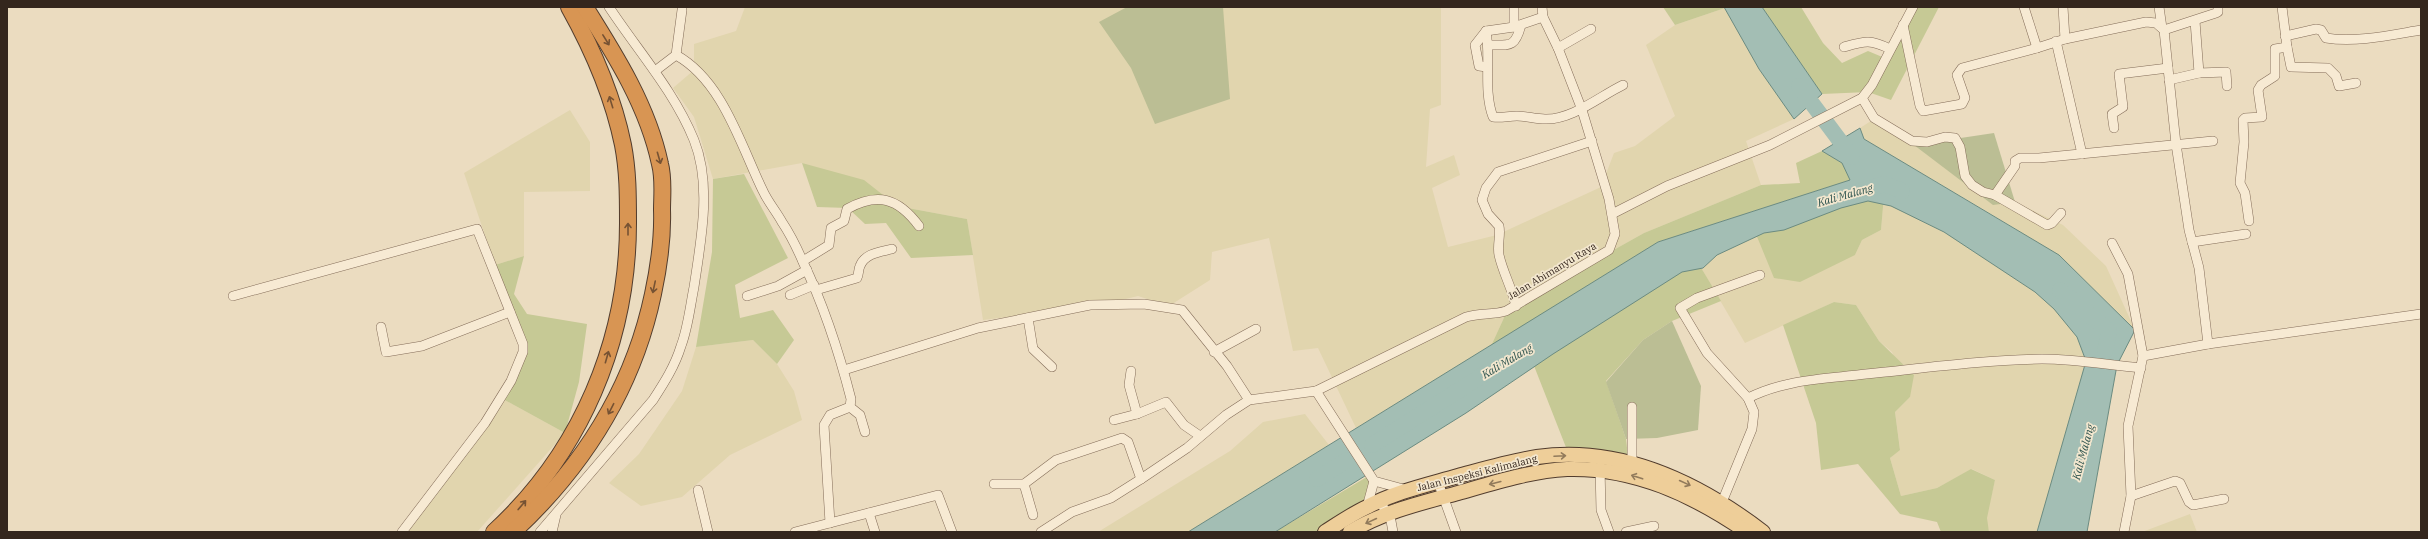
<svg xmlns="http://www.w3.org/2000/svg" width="2428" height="539" font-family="'IBM Plex Serif',serif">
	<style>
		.farmland { fill: #e1d5ae }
		.green { fill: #c6c995 }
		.cemetery { fill: #bbbe94 }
		.water { fill: #a3beb4; stroke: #6b8b81 }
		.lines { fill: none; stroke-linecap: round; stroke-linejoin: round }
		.river { stroke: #a3beb4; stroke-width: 16 }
		.street-casing { stroke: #846d59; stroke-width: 10 }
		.primary-casing { stroke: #513c2d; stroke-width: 16 }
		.highway-casing { stroke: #513c2d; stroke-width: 18 }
		.street { stroke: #f7ead3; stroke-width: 9 }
		.primary { stroke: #eece99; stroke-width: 14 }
		.highway { stroke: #d89553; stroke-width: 16 }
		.oneway { stroke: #765233 }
		.oneway2 { stroke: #917a5b }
		.labels { text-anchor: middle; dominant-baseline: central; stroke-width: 3.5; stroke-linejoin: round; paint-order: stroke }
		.street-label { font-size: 10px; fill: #34261d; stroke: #f3e7cf }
		.water-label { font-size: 11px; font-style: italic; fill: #2d534e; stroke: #f3e7cf }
	</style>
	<rect width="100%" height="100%" fill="#ebdcc0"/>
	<g class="farmland">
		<polygon points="745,7 1441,7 1441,105 1430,109 1426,167 1454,155 1460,175 1432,188 1448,247 1497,235 1601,187 1614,153 1635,146 1675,116 1646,45 1675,25 1725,8 1759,69 1794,119 1746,141 1761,185 1644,233 1508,309 1491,346 1356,428 1318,348 1293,351 1269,238 1212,252 1210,280 1169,306 1138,296 1093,307 983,320 967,219 897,206 802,163 713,179 694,117 673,88 694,70 694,44 736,31"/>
		<polygon points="570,110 590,142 590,191 524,192 524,256 495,265 464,173"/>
		<polygon points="1874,119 2015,202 2063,225 2106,266 2135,330 2104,301 2011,226 1864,139 1860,128"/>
		<polygon points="1885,184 2060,290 2109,331 2059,532 1989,532 1986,518 1995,480 1972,469 1937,488 1901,496 1890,458 1900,449 1895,412 1910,397 1892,352 1879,341 1856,305 1834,302 1745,343 1694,256 1751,222 1855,255 1862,240 1881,230"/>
		<polygon points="753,340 777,364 794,391 802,420 730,455 682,497 641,506 609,483 639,454 682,391 696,347"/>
		<polygon points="501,398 565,433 477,532 402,532"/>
		<polygon points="1305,414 1329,445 1188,532 1098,532 1230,451 1263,422"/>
		<polygon points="2190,514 2197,532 2142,532"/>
	</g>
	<g class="green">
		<polygon points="1663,7 1724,7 1725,8 1675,25"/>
		<polygon points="1762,7 1801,7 1823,43 1842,63 1868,51 1887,59 1917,7 1939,7 1891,100 1868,92 1822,94"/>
		<polygon points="1822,151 1842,163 1850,180 1658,242 1491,346 1508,309 1644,233 1761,185 1800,183 1796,163"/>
		<polygon points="802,163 864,180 897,206 967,219 973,255 911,258 886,223 865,224 848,208 817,207"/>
		<polygon points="744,174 788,258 735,285 740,318 773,310 794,340 777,364 753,340 696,347 712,252 713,179"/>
		<polygon points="1885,184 1881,230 1862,240 1855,255 1800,282 1774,278 1751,222"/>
		<polygon points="524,256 514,294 527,314 587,324 579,382 565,433 501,398 523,352 495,265"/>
		<polygon points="1694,256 1721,301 1672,321 1643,340 1606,381 1626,439 1629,465 1569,455 1527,348"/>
		<polygon points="1834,302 1856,305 1879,341 1914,375 1910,397 1895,412 1900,450 1890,458 1901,496 1937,488 1971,469 1995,480 1987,518 1989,532 1941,532 1937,522 1900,514 1858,464 1821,470 1816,423 1783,325"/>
		<polygon points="1370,475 1370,497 1325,532 1275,532"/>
	</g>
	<g class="cemetery">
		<polygon points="1127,7 1223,7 1230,99 1155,124 1131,68 1099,22"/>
		<polygon points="1994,133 2015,202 1993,205 1914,145"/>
		<polygon points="1672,321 1701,386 1698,430 1657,438 1626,439 1606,382 1643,340"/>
	</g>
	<g class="water">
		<polygon points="1724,7 1762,7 1822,94 1794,119 1759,69"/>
		<polygon points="1860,128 1864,139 2059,255 2135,330 2117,365 2087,532 2037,532 2086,361 2077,337 2054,309 2035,292 1944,232 1891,206 1868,201 1841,208 1784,230 1764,233 1717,255 1703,268 1682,272 1553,354 1466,413 1275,532 1188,532 1658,242 1850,180 1842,163 1822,151"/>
	</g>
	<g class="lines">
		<g class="river">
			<polyline points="1799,86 1852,157"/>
			<polyline points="1839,197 1885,184 1902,191"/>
			<polyline points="2060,290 2109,331 2105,351"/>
			<polyline points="1372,445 1515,355"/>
			<polyline points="1317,479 1347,460"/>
		</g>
		<g class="street-casing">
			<g id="street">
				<polyline points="2024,7 2037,48 2065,39 2146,22 2156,23 2164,30 2176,144 2189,230 2199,268 2208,344"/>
				<polyline points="2063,7 2065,39"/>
				<polyline points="2159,7 2162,28"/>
				<polyline points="1903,25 1920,106 1923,111 1962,104 1965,98 1957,75 1962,68 2037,48"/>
				<polyline points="1514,27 1514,7"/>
				<polyline points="2164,30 2216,13 2218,12 2218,7"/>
				<path d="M1486,31C1491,57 1483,91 1493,117C1502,118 1508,116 1517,116C1526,116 1536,119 1545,119C1572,120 1600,96 1623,85"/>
				<path d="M2285,36L2316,29L2321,30L2326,38C2356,43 2391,35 2421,30"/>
				<polyline points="2056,41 2082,154"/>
				<path d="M1489,45C1510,45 1515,48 1521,25"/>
				<path d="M1844,47C1865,41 1870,39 1890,49"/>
				<polyline points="2287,47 2291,67 2328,68 2336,76 2339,86 2356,83"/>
				<polyline points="1558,48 1591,29"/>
				<polyline points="676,55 682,10"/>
				<polyline points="1487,67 1479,66 1475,45 1486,31 1514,27 1543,17"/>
				<path d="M655,71L676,55C723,81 741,146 763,191C768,202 776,211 782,222C790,234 797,248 803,262C824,306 839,352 851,399L850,407L830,415L824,425L830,523"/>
				<polyline points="2199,73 2226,72 2227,86"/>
				<polyline points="2169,80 2199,73 2195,21"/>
				<polyline points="1862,98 1874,118 1912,141 1927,142 1945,137 1955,138 1960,147 1965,176 1972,185 1983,192 1995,195 2047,225 2052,223 2061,213"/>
				<polyline points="2114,128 2112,114 2123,107 2119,74 2168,68"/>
				<polyline points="1995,195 2015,166 2015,161 2020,158 2039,158 2213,141"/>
				<polyline points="1612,214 1667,186 1770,145 1862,98 1872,85 1913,7"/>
				<polyline points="2249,221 2245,193 2240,183 2244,142 2243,120 2245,118 2262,117 2258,90 2261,85 2275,76 2275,49 2287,47 2282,7"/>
				<polyline points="2192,242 2246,234"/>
				<polyline points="2112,243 2128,274 2143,356 2128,426 2131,496 2124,532"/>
				<path d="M803,261L829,245L831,228L844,221L847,209C878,192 898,198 919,226"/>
				<path d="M816,290L857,278C859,275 858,270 860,266C865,253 880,252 892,249"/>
				<polyline points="790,295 814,285"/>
				<polyline points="233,296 477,229 523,344 523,352 511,381 485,423 402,532"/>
				<polyline points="747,296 778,286 807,270"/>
				<path d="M1516,306C1512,288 1503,273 1499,255C1497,245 1501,235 1499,226L1488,214L1482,200L1486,188L1498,172L1592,141"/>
				<polyline points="1028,318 1033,349 1052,367"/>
				<polyline points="381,327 386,352 422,346 510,312"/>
				<polyline points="1214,352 1256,329"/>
				<polyline points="2143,356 2208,344 2421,314"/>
				<polyline points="844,370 978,328 1090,305 1144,304 1182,310 1227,366 1249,400"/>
				<polyline points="1131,371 1129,385 1137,414"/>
				<path d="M1316,391L1466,317C1480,313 1493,315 1506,311L1609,250L1615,234L1609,199L1582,110L1558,48L1543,17L1542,7"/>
				<path d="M1748,398C1786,379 1825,379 1866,374C1925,368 1983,360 2042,359C2075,359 2108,365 2141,368"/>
				<polyline points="850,407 860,415 865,432"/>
				<polyline points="1114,420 1137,414 1166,402 1184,425 1200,436"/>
				<polyline points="1632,463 1632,407"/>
				<polyline points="1600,467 1601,510 1609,532"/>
				<polyline points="1438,482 1456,532"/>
				<polyline points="994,484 1024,484 1056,460 1122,438 1128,442 1141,479"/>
				<polyline points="1024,484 1033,515"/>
				<polyline points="698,490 708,532"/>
				<polyline points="2131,496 2175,481 2180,483 2189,502 2193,505 2224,499"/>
				<polyline points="1380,501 1391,521 1393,532"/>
				<polyline points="1367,507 1374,481"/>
				<polyline points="1720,507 1752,429 1754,412 1748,398 1707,353 1680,308 1697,298 1760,275"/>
				<polyline points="869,513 875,532"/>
				<path d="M540,532L653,400C664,383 675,366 681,346C688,328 690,307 694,287C701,240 712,185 694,140C674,91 638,51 609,7"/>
				<polyline points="552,532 556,515"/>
				<polyline points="795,532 938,495 952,532"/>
				<polyline points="1041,532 1072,512 1111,498 1141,479 1187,448 1226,415 1249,400 1316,391 1374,481 1407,490"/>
				<polyline points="1626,532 1654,526"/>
			</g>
		</g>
		<g class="primary-casing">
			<g id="primary">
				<path d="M1325,532C1339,523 1352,514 1367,507C1395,492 1427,485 1458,476C1484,469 1511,461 1537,457C1621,445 1699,483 1763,532"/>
				<path d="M1350,532C1383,512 1421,503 1458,493C1493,483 1530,471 1567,469C1634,467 1693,495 1747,532"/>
			</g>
		</g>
		<g class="highway-casing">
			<g id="highway">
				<path d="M494,532C581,452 628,341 628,223C628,196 628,171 623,145C613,96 593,50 569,7"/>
				<path d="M513,532C584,466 633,389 653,294C659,266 663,239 662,210C662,195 664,179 660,164C648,107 616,56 585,7"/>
			</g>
		</g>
		<use href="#street" class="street"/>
		<use href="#primary" class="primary"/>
		<use href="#highway" class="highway"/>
	</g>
	<defs><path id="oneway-shaft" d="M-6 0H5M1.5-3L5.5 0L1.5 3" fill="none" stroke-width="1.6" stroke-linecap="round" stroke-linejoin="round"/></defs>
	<g class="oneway">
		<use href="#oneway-shaft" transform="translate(606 40) rotate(58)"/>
		<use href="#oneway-shaft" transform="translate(611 102) rotate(-107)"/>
		<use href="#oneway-shaft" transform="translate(659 158) rotate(74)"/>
		<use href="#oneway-shaft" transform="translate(628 229) rotate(-90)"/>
		<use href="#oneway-shaft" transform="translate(654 287) rotate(102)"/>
		<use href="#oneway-shaft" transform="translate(607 357) rotate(-74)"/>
		<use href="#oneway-shaft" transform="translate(611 409) rotate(117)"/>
		<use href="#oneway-shaft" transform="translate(522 505) rotate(-50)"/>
	</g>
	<g class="oneway2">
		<use href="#oneway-shaft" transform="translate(1560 456) rotate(-3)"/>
		<use href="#oneway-shaft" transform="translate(1637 477) rotate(-162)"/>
		<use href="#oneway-shaft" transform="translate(1495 483) rotate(166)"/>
		<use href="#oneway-shaft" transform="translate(1685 483) rotate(25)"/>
		<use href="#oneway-shaft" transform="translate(1371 521) rotate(155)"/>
	</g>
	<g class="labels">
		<g class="street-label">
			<text transform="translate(1552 271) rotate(-31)">Jalan Abimanyu Raya</text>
			<text transform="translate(1477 473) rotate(-14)">Jalan Inspeksi Kalimalang</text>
		</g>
		<g class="water-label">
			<text transform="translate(1845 195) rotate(-16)">Kali Malang</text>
			<text transform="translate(1507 361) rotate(-31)">Kali Malang</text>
			<text transform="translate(2083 452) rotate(-75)">Kali Malang</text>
		</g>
	</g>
	<rect width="2428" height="539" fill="none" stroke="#34261d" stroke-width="16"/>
</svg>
